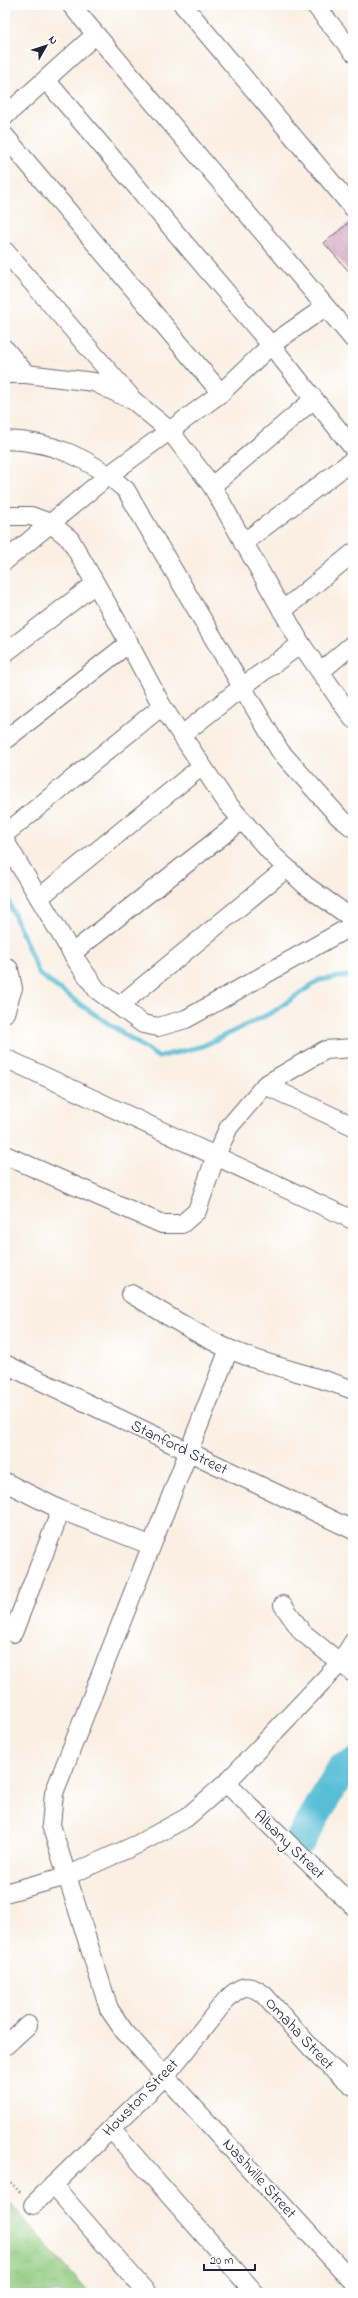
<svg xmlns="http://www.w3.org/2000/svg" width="358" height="2298" font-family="'Indie Flower',sans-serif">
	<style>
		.grass { fill: url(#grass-tufts); stroke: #5a765d }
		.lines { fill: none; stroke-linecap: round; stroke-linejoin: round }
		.stream { stroke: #58bed5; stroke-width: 5 }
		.river { stroke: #58bed5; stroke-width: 31 }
		.building { fill: url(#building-back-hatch) }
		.minor-casing { stroke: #6e6a75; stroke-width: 20 }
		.path { stroke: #6e6a75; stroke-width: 2.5; stroke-dasharray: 1 3; stroke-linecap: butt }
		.minor { stroke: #fff; stroke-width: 18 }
		.labels { text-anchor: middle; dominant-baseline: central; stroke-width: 4; stroke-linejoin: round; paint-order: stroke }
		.street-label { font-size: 16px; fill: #22223b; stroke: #fff }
	</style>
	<defs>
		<pattern id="grass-tufts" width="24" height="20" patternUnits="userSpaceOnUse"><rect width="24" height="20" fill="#91cb7f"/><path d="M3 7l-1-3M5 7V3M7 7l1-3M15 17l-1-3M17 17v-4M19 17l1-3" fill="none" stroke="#7dae6f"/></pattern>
		<pattern id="building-back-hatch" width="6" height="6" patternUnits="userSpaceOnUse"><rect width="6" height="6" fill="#d6a8c3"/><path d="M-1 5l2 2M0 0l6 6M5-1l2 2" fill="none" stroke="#b790a8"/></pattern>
	</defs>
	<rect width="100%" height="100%" fill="#fff"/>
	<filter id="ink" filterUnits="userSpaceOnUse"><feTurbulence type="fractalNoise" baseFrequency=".025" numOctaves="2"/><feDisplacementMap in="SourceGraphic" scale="8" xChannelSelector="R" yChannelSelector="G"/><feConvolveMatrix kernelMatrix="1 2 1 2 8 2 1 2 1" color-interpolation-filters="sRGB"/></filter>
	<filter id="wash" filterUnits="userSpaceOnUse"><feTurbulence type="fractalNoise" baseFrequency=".012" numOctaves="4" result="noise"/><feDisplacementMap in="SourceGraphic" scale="16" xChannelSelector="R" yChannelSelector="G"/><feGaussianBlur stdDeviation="0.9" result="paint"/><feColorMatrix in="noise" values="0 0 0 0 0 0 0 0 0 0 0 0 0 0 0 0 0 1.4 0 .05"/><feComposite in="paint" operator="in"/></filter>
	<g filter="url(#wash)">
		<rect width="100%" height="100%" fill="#faefe2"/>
		<polygon class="grass" points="5,2198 89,2293 5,2293"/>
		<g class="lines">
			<polyline class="stream" points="5,893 39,974 81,1005 158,1057 203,1046 273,1012 319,980 353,975"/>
			<polyline class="river" points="300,1841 342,1769 353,1764"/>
		</g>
		<g id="blocks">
			<polygon class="building" points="353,219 353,276 324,243"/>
		</g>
	</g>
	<g filter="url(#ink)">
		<use href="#blocks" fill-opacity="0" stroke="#6e6a75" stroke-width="1"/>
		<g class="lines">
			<g class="minor-casing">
				<g id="minor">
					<polyline points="71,5 353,339"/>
					<polyline points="183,5 353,208"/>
					<polyline points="315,5 353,52"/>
					<polyline points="46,80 271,345 353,448"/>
					<polyline points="5,116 95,35"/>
					<polyline points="5,136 221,393"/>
					<polyline points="5,251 130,396"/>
					<polyline points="5,349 26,374"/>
					<polyline points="5,374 26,374 94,382 134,401 170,431 212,486 301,644 353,719"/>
					<path d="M5,440C53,441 90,458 126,490L280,751L339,817L353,828"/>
					<polyline points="212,486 314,399"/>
					<polyline points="5,516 31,516 50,523 70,539 118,623 162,706 227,803 273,855 305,885 353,919"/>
					<polyline points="243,543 353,460"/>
					<polyline points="5,561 109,475 221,393 271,345 325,307"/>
					<polyline points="282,611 353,553"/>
					<polyline points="5,653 95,584"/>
					<polyline points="321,671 353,644"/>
					<polyline points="182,735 242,687 301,644"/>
					<polyline points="5,740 129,643"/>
					<polyline points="5,834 162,706"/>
					<polyline points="5,841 76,960 97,990 143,1024 158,1027 186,1019 353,925"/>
					<polyline points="40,897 202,766"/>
					<polyline points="72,953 241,821"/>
					<polyline points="5,967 9,969 13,988 5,1013"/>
					<polyline points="119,1006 287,868"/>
					<polyline points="5,1058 353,1220"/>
					<polyline points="265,1085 353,1126"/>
					<polyline points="5,1155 162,1224 182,1224 197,1211 216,1155 229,1127 265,1085 325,1050 353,1048"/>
					<path d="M131,1294C163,1312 195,1334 229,1349C269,1367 313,1374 353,1390"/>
					<polyline points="229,1349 54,1793 51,1825 109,2009 124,2031 353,2282"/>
					<polyline points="5,1364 353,1530"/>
					<polyline points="5,1482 61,1510 150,1545"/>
					<polyline points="283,1605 302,1632 353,1673"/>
					<polyline points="13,1633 61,1510"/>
					<polyline points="226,1783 353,1906"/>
					<polyline points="5,1893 67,1876 138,1844 186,1818 226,1783 340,1663 353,1642"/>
					<polyline points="5,2046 28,2025"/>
					<polyline points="111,2129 255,2293"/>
					<polyline points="53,2185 147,2293"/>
					<path d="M33,2205L165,2076L226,2000C240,1986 247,1982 264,1995L321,2059L353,2086"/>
				</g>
			</g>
			<polyline class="path" points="5,2177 22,2194"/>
			<use href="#minor" class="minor"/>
		</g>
	</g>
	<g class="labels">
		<g class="street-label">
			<text transform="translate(179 1448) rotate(26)">Stanford Street</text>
			<text transform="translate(289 1845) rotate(44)">Albany Street</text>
			<text transform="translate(299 2034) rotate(47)">Omaha Street</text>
			<text transform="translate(141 2098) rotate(-46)">Houston Street</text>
			<text transform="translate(259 2179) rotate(48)">Nashville Street</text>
		</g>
	</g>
	<rect width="358" height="2298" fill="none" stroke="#fff" stroke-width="20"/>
	<g transform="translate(46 46) rotate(51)" stroke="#ffffff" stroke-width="3" paint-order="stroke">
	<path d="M0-3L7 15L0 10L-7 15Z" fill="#22223b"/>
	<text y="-6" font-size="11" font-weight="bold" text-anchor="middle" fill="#22223b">N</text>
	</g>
	<path d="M204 2264v6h51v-6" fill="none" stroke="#22223b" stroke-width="2"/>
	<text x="210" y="2264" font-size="12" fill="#22223b" stroke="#ffffff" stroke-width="3" paint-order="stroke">20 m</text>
</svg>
